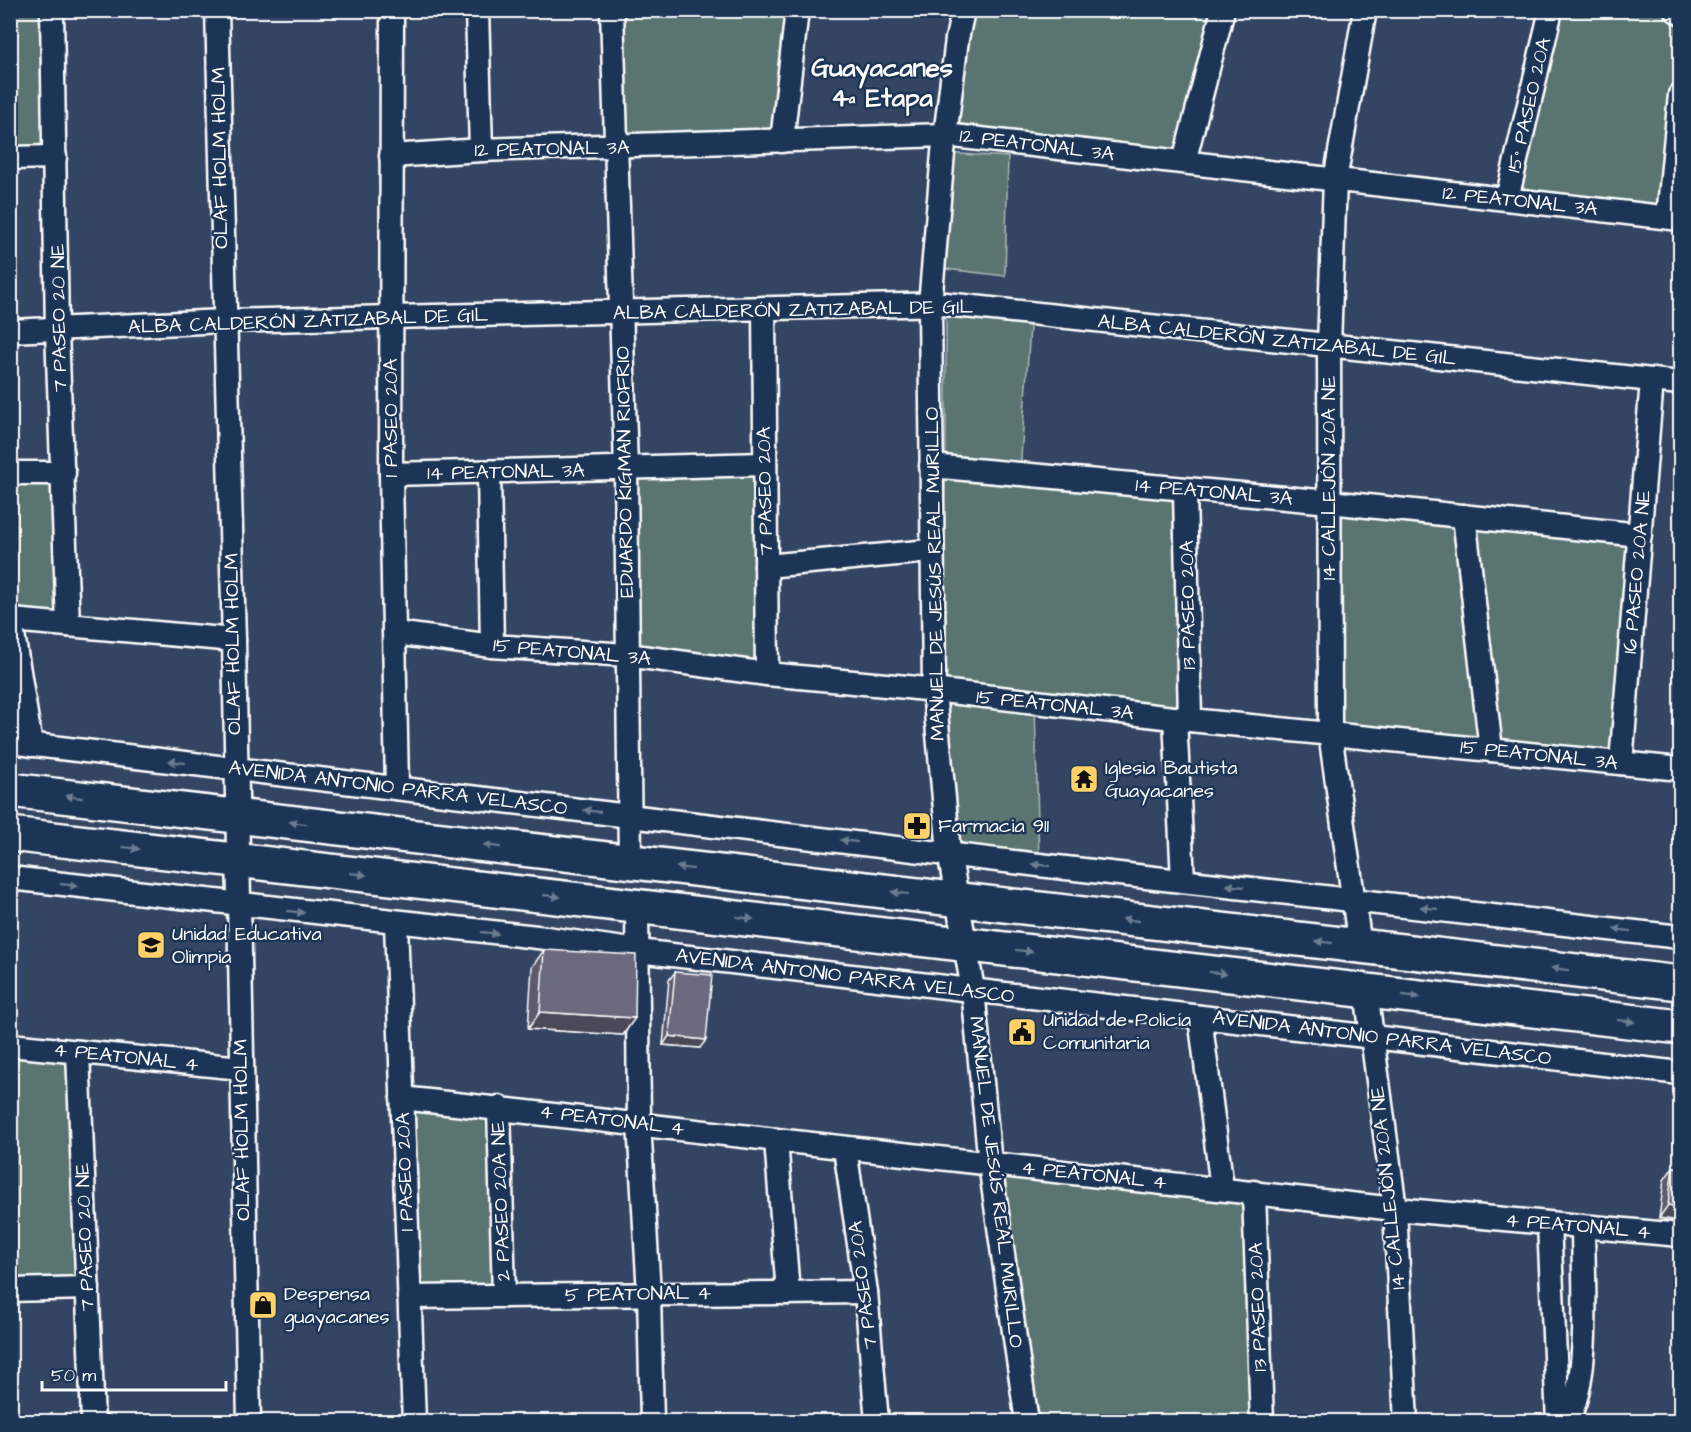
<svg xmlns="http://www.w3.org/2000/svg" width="1691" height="1432" font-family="'Architects Daughter',sans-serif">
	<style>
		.green { fill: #5a7471; stroke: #acbab8; stroke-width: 1.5 }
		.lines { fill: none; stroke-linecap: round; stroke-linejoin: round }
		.street-casing { stroke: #fff; stroke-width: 27 }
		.secondary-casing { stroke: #fff; stroke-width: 38 }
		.street { stroke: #1d3557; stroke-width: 22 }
		.secondary { stroke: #1d3557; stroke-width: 33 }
		.wall { fill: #5c5a6c; stroke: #fff; stroke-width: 1.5 }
		.shaded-wall { fill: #4b4a58; stroke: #fff; stroke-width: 1.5 }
		.building { fill: #6b697e; stroke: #fff; stroke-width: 1.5 }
		.oneway { fill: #6c7c92 }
		.labels { text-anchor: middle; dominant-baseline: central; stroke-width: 5; stroke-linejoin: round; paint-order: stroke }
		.street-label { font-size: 20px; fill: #fff; stroke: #1d3557 }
		.poi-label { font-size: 20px; fill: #fff; stroke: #1d3557; text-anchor: start }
		.district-label { font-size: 26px; font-weight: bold; fill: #fff; stroke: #1d3557 }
	</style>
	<rect width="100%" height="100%" fill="#344563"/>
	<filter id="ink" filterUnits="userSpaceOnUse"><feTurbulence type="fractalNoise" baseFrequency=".0167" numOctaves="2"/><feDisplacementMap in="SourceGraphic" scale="12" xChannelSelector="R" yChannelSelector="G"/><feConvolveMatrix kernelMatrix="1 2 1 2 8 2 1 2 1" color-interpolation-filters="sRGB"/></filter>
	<g filter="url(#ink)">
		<g class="green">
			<polygon points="1676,10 1680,13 1680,95 1668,217 1507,199 1551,11"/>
			<polygon points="10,11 52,11 55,157 11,158"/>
			<polygon points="612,11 797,11 782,141 617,148"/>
			<polygon points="976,11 1223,11 1184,162 945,135"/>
			<polygon points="945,153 1008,157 1005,276 946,269"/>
			<polygon points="946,304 1031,313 1020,472 1185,490 1191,718 1035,703 1039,865 949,852 934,691 946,465"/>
			<polygon points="765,464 767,674 627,655 626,469"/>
			<polygon points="10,473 64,473 68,625 10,616"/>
			<polygon points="1330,505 1639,537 1621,763 1332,733"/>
			<polygon points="10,1047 66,1060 77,1279 11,1281"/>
			<polygon points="402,1098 499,1107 504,1296 409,1297"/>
			<polygon points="990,1164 1254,1192 1262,1421 1027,1421"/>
		</g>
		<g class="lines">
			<g class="street-casing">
				<g id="street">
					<polyline points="52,10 57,331 68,625"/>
					<polyline points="217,10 234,640 249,1422"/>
					<polyline points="392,10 391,474 397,788"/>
					<polyline points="477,10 481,150"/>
					<polyline points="612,10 626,469 630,862"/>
					<polyline points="963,10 957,39 943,153 930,305 934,691 949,852 973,990 990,1164 1027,1422"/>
					<polyline points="1676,10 1680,13"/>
					<polyline points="782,141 797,10"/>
					<polyline points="391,156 481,150 945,135 1680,219"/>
					<polyline points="10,158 55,157"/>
					<polyline points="1184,162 1223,10"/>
					<polyline points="1507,199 1551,10"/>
					<polyline points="1668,217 1680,95"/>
					<polyline points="764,308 767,674"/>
					<polyline points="10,331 224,321 946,304 1680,383"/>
					<polyline points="931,466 1330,502 1640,535"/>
					<polyline points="10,473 64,473"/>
					<polyline points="489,473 492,646"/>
					<polyline points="391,474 765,464"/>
					<polyline points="1185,490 1190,720"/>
					<polyline points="1464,516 1491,750"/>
					<polyline points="766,566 930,551"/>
					<polyline points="10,616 31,745"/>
					<polyline points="12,620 234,640"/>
					<polyline points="395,633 492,646 627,655 767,674 907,687 1190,720 1680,769"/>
					<polyline points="1175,718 1183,880"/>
					<polyline points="10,742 1039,865 1680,937"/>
					<polyline points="1621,763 1652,380"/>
					<polyline points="10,878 546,938 638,951 1680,1073"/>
					<polyline points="637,906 639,1123 649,1294 652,1422"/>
					<polyline points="396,923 414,1422"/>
					<polyline points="1360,946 1330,733 1329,345 1335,180 1365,10"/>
					<polyline points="1366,991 1395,1209 1406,1422"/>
					<polyline points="1200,1017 1222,1188"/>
					<polyline points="10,1045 241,1068"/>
					<polyline points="78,1052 93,1422"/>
					<polyline points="402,1098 1395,1209 1680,1235"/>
					<polyline points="499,1107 504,1296"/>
					<polyline points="776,1140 788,1293"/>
					<polyline points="845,1149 866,1292 877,1422"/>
					<polyline points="1254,1192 1262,1422"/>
					<polyline points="1549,1224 1558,1422"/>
					<polyline points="10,1290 88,1288"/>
					<polyline points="409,1297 866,1292"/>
					<path d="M1566,1422C1592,1381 1583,1276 1583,1227"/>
				</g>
			</g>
			<g class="secondary-casing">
				<g id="secondary">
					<polyline points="10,790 1680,983"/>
					<polyline points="10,834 1680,1027"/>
				</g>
			</g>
			<use href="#street" class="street"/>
			<use href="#secondary" class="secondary"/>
		</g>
		<g class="wall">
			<polygon points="544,950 635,1018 623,1035 528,1029 532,967"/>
			<polygon points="675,972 700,1048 663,1045 669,980"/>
			<polygon points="1673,1167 1680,1168 1680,1221 1659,1218 1664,1180"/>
		</g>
		<g class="shaded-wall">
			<polygon points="540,1012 635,1018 623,1035 528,1029"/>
			<polygon points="669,1036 706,1040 700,1048 663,1045"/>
			<polygon points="1668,1205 1680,1207 1680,1221 1659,1218"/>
		</g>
		<g class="building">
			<polygon points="544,950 636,955 635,1018 540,1012"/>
			<polygon points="675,972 712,975 706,1040 669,1036"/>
			<polygon points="1673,1167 1680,1168 1680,1207 1668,1205"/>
		</g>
		<defs><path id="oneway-solid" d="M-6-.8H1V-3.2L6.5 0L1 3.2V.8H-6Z" transform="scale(1.5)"/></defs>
		<g class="oneway">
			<use href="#oneway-solid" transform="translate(177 762) rotate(-173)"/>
			<use href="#oneway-solid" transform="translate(74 797) rotate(-173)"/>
			<use href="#oneway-solid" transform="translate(592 811) rotate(-173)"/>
			<use href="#oneway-solid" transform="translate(298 823) rotate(-173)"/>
			<use href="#oneway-solid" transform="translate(849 841) rotate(-173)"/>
			<use href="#oneway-solid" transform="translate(492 846) rotate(-173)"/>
			<use href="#oneway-solid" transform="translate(131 848) rotate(7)"/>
			<use href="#oneway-solid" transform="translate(1041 865) rotate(-173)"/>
			<use href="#oneway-solid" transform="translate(685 868) rotate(-173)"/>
			<use href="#oneway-solid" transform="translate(358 874) rotate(7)"/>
			<use href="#oneway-solid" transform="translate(69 885) rotate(7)"/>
			<use href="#oneway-solid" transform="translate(1235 886) rotate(-174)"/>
			<use href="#oneway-solid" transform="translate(900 893) rotate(-173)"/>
			<use href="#oneway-solid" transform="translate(552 896) rotate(7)"/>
			<use href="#oneway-solid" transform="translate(1429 908) rotate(-173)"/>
			<use href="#oneway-solid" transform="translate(296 912) rotate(7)"/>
			<use href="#oneway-solid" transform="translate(745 918) rotate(7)"/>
			<use href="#oneway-solid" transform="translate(1131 920) rotate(-173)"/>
			<use href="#oneway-solid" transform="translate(1622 930) rotate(-173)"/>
			<use href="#oneway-solid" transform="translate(490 933) rotate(6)"/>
			<use href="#oneway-solid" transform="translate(1324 942) rotate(-173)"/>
			<use href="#oneway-solid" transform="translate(1024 951) rotate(7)"/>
			<use href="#oneway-solid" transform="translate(1560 969) rotate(-173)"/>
			<use href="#oneway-solid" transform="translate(1218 973) rotate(7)"/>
			<use href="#oneway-solid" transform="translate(1411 996) rotate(7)"/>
			<use href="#oneway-solid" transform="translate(1626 1021) rotate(7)"/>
		</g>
	</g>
	<defs>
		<g id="temple-square" transform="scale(1.5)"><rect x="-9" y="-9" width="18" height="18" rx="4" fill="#ffd166" stroke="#1d3557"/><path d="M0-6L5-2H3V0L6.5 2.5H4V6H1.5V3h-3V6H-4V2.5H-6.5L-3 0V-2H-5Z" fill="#111"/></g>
		<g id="pharmacy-square" transform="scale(1.5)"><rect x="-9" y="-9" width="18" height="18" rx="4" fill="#ffd166" stroke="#1d3557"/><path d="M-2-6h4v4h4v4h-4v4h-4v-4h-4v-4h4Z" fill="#111"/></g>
		<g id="school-square" transform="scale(1.5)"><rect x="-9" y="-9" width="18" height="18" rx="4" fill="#ffd166" stroke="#1d3557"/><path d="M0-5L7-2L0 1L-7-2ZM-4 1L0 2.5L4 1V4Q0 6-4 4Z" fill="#111"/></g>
		<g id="civic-square" transform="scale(1.5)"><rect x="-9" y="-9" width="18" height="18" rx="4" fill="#ffd166" stroke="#1d3557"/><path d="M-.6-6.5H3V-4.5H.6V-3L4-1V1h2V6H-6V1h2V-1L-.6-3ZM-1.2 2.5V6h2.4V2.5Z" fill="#111"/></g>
		<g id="shop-square" transform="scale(1.5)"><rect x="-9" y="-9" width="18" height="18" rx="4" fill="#ffd166" stroke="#1d3557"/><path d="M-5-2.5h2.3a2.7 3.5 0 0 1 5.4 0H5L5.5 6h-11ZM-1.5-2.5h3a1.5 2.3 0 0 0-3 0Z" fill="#111"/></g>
	</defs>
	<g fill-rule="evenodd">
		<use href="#temple-square" x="1084" y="779"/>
		<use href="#pharmacy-square" x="917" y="826"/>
		<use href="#school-square" x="151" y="945"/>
		<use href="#civic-square" x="1022" y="1032"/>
		<use href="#shop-square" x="263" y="1305"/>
	</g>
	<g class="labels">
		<g class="street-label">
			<text transform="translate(1529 105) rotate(-77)">15° PASEO 20A</text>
			<text transform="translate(1037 145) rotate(7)">12 PEATONAL 3A</text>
			<text transform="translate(552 149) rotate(-1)">12 PEATONAL 3A</text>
			<text transform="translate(220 158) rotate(-91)">OLAF HOLM HOLM</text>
			<text transform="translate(1520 201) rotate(6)">12 PEATONAL 3A</text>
			<text transform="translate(793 310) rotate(-1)">ALBA CALDERÓN ZATIZABAL DE GIL</text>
			<text transform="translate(59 318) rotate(-91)">7 PASEO 20 NE</text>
			<text transform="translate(308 321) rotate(-2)">ALBA CALDERÓN ZATIZABAL DE GIL</text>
			<text transform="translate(1277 340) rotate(6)">ALBA CALDERÓN ZATIZABAL DE GIL</text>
			<text transform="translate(391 418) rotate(-90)">1 PASEO 20A</text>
			<text transform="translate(506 472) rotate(-1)">14 PEATONAL 3A</text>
			<text transform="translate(625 472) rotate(-91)">EDUARDO KIGMAN RIOFRIO</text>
			<text transform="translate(1329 478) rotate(-90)">14 CALLEJÓN 20A NE</text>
			<text transform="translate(765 491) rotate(-91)">7 PASEO 20A</text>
			<text transform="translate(1214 492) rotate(5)">14 PEATONAL 3A</text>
			<text transform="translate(1637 572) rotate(-85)">16 PASEO 20A NE</text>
			<text transform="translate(935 574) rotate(-91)">MANUEL DE JESÚS REAL MURILLO</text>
			<text transform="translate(1188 605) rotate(-91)">13 PASEO 20A</text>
			<text transform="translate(233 644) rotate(-91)">OLAF HOLM HOLM</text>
			<text transform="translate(572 652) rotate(5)">15 PEATONAL 3A</text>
			<text transform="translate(1055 705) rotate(6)">15 PEATONAL 3A</text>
			<text transform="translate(1539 755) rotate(6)">15 PEATONAL 3A</text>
			<text transform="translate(398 788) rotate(7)">AVENIDA ANTONIO PARRA VELASCO</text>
			<text transform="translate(845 976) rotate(7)">AVENIDA ANTONIO PARRA VELASCO</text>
			<text transform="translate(1382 1038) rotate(7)">AVENIDA ANTONIO PARRA VELASCO</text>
			<text transform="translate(126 1057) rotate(6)">4 PEATONAL 4</text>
			<text transform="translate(612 1120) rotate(7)">4 PEATONAL 4</text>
			<text transform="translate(242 1130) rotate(-91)">OLAF HOLM HOLM</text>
			<text transform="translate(405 1172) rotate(-92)">1 PASEO 20A</text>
			<text transform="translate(1094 1175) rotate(6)">4 PEATONAL 4</text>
			<text transform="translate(996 1182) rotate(83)">MANUEL DE JESÚS REAL MURILLO</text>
			<text transform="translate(1388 1188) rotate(-96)">14 CALLEJÓN 20A NE</text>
			<text transform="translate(501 1201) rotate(-92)">2 PASEO 20A NE</text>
			<text transform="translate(1578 1226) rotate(5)">4 PEATONAL 4</text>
			<text transform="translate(85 1237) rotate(-92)">7 PASEO 20 NE</text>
			<text transform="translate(863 1285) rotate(-97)">7 PASEO 20A</text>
			<text transform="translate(638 1294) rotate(-1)">5 PEATONAL 4</text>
			<text transform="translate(1258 1307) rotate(-92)">13 PASEO 20A</text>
		</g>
		<g class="poi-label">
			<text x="1105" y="768">Iglesia Bautista<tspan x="1105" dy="23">Guayacanes</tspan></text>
			<text x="938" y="826">Farmacia 911</text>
			<text x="172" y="934">Unidad Educativa<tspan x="172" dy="23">Olimpia</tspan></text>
			<text x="1043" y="1020">Unidad de Policía<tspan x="1043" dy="23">Comunitaria</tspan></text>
			<text x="284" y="1294">Despensa<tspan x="284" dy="23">guayacanes</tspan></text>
		</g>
		<g class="district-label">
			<text x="882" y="68">Guayacanes<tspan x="882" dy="30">4ª Etapa</tspan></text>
		</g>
	</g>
	<rect width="1691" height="1432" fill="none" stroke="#1d3557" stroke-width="36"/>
	<rect x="18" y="18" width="1655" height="1396" fill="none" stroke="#fff" stroke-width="2" filter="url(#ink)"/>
	<path d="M42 1381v9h184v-9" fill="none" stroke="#ffffff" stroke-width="3"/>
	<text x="51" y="1381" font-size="18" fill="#ffffff" stroke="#1d3557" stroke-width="4.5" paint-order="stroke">50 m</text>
</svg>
